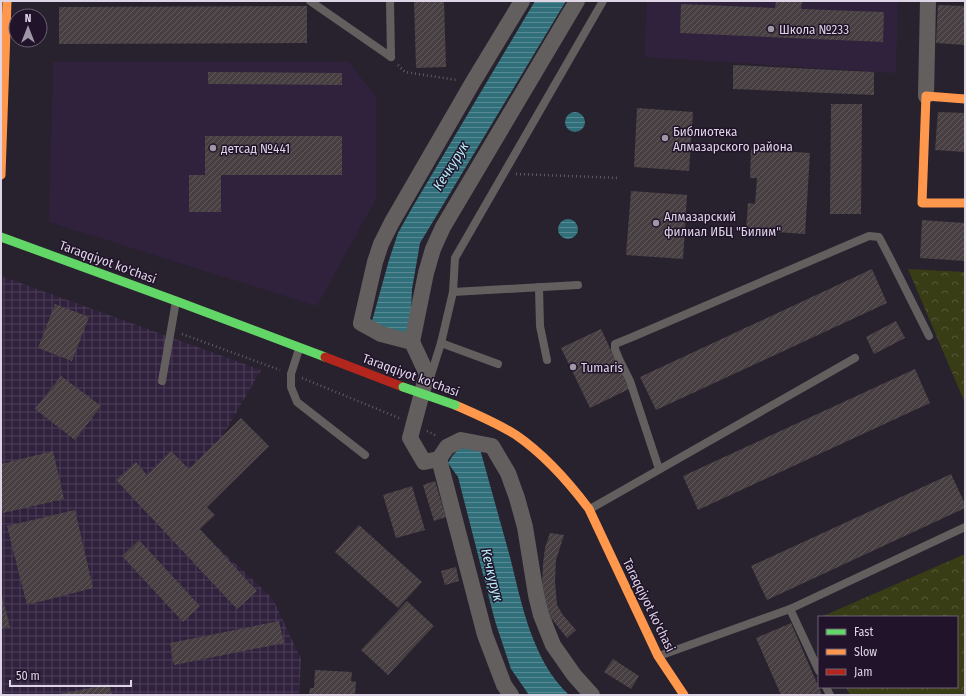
<svg xmlns="http://www.w3.org/2000/svg" width="966" height="696" font-family="'Fira Sans Condensed',sans-serif">
	<style>
		.built { fill: #30213d }
		.industrial { fill: url(#industrial-grid) }
		.forest { fill: url(#forest-crowns) }
		.water { fill: url(#water-rules) }
		.building { fill: url(#building-hatch) }
		.lines { fill: none; stroke-linecap: round; stroke-linejoin: round }
		.path { stroke: #625d61; stroke-width: 2.5; stroke-dasharray: 1 3; stroke-linecap: butt }
		.lane { stroke: #645f5f; stroke-width: 8 }
		.street { stroke: #645f5f; stroke-width: 16 }
		.fast { stroke: #63d668; stroke-width: 9 }
		.slow { stroke: #ff974d; stroke-width: 9 }
		.jam { stroke: #b3261e; stroke-width: 9 }
		.fast-bridge { stroke: #63d668; stroke-width: 9 }
		.poi-dot { fill: #9e97a6; stroke: #20132a; stroke-width: 1.5 }
		.labels { text-anchor: middle; dominant-baseline: central; stroke-width: 3; stroke-linejoin: round; paint-order: stroke }
		.poi-label { font-size: 13px; fill: #ded6e6; stroke: #20132a; text-anchor: start }
		.street-label { font-size: 13px; fill: #ded6e6; stroke: #20132a }
		.water-label { font-size: 14px; font-style: italic; fill: #b4edf6; stroke: #20132a }
	</style>
	<defs>
		<pattern id="industrial-grid" width="8" height="8" patternUnits="userSpaceOnUse"><rect width="8" height="8" fill="#30213d"/><path d="M0 4h8M4 0v8" fill="none" stroke="#4e4059"/></pattern>
		<pattern id="forest-crowns" width="20" height="18" patternUnits="userSpaceOnUse"><rect width="20" height="18" fill="#383d15"/><path d="M2 6a3 3 0 1 1 6 0M12 15a3 3 0 1 1 6 0" fill="none" stroke="#545837"/></pattern>
		<pattern id="water-rules" width="6" height="5" patternUnits="userSpaceOnUse"><rect width="6" height="5" fill="#31707a"/><path d="M0 2.5h6" fill="none" stroke="#588a93"/></pattern>
		<pattern id="building-hatch" width="6" height="6" patternUnits="userSpaceOnUse"><rect width="6" height="6" fill="#473f42"/><path d="M-1 1l2-2M0 6l6-6M5 7l2-2" fill="none" stroke="#615a5d"/></pattern>
	</defs>
	<rect width="100%" height="100%" fill="#28222e"/>
	<g class="built">
		<polygon points="647,1 898,1 896,73 644,57"/>
		<polygon points="53,62 349,62 376,97 376,199 317,306 49,222"/>
	</g>
	<polygon class="industrial" points="1,276 261,370 179,511 273,599 301,659 299,695 1,695"/>
	<g class="forest">
		<polygon points="908,269 965,272 965,403"/>
		<polygon points="965,554 965,695 850,695 846,687 957,687 957,617 821,617"/>
	</g>
	<g class="water">
		<polygon points="535,1 566,1 420,243 412,289 410,332 402,337 372,321 389,260 398,233 412,208"/>
		<circle cx="575" cy="122" r="10"/>
		<circle cx="568" cy="229" r="10"/>
		<path d="M460,448L480,449C490,485 500,521 510,557C522,605 532,660 569,695H529L511,669L495,621L458,477L448,463L453,455Z"/>
	</g>
	<g class="building">
		<polygon points="414,1 444,1 446,67 416,68"/>
		<polygon points="776,1 802,1 801,9 884,12 883,42 680,33 681,4 775,8"/>
		<polygon points="938,5 965,6 965,45 936,43"/>
		<polygon points="307,6 307,43 59,44 59,7"/>
		<polygon points="733,65 874,72 874,95 733,89"/>
		<polygon points="208,72 342,73 342,85 208,84"/>
		<polygon points="831,104 862,104 861,214 830,214"/>
		<polygon points="637,108 693,112 689,171 634,167"/>
		<polygon points="938,112 965,113 965,152 935,150"/>
		<polygon points="205,136 342,136 342,175 221,175 221,212 189,212 189,175 205,175"/>
		<polygon points="751,149 810,153 805,234 746,230 748,203 755,204 757,178 750,178"/>
		<polygon points="631,191 687,195 683,259 626,255"/>
		<polygon points="922,220 965,223 965,261 920,258"/>
		<polygon points="872,269 887,303 656,410 640,377"/>
		<polygon points="55,304 89,317 72,361 38,348"/>
		<polygon points="896,321 905,338 874,354 866,337"/>
		<polygon points="601,329 629,389 590,408 561,348"/>
		<polygon points="915,369 930,403 698,510 683,476"/>
		<polygon points="61,376 101,406 75,440 35,409"/>
		<polygon points="241,418 269,446 207,507 215,515 200,529 257,591 237,609 116,480 136,462 147,475 171,451 189,469"/>
		<polygon points="53,451 64,499 3,513 1,506 1,464"/>
		<polygon points="951,474 965,504 965,508 767,600 751,566"/>
		<polygon points="435,481 446,517 434,521 423,485"/>
		<polygon points="412,486 425,530 396,538 383,495"/>
		<polygon points="75,510 93,588 27,605 7,526"/>
		<polygon points="359,525 422,582 398,608 335,552"/>
		<polygon points="550,533 564,535 556,560 555,581 557,605 563,615 576,630 567,638 551,618 545,605 542,586 543,564 545,548"/>
		<polygon points="139,540 200,606 183,622 122,556"/>
		<polygon points="456,567 459,581 445,585 441,571"/>
		<polygon points="1,592 10,627 1,629"/>
		<polygon points="407,601 434,626 388,675 361,650"/>
		<polygon points="279,621 284,643 174,665 170,643"/>
		<polygon points="791,623 822,695 781,695 756,638"/>
		<polygon points="613,659 639,676 631,689 604,672"/>
		<polygon points="315,670 352,672 351,681 356,682 355,695 309,695 310,688 314,688"/>
		<polygon points="109,684 112,695 60,695 60,694"/>
	</g>
	<g class="lines">
		<g class="path">
			<polyline points="398,65 405,72 457,80"/>
			<polyline points="516,174 620,178"/>
			<polyline points="182,334 280,370"/>
			<polyline points="302,378 399,418"/>
			<polyline points="427,431 437,436"/>
		</g>
		<g class="lane">
			<polyline points="310,1 391,57"/>
			<polyline points="390,1 391,57"/>
			<polyline points="539,287 540,326 547,360"/>
			<polyline points="453,292 578,285"/>
			<polyline points="441,343 498,364"/>
			<polyline points="299,349 291,374 291,387 297,402 365,455"/>
			<polyline points="430,378 441,343 453,292 455,258 603,1"/>
			<polyline points="162,381 176,301"/>
			<polyline points="659,469 630,381 619,359 615,349 615,344 630,338 869,236 879,237 890,258 929,336"/>
			<polyline points="590,509 855,358"/>
			<polyline points="790,609 819,671"/>
			<polyline points="659,656 790,609 965,527"/>
			<polyline points="826,687 830,695"/>
		</g>
		<g class="street">
			<polyline points="926,96 928,1"/>
			<polyline points="412,342 426,273 433,249 443,227 577,1"/>
			<polyline points="439,459 447,447 461,440 492,446 508,473 517,498 525,527 536,595 541,615 553,645 574,675 592,695"/>
			<polyline points="511,695 504,685 485,635 439,459 424,462 410,438 427,374 412,342 381,334 361,323 375,262 381,244 392,222 473,82 522,1"/>
		</g>
		<polyline class="fast" points="1,237 176,301 325,357"/>
		<g class="slow">
			<polyline points="965,99 926,96 922,203 965,203"/>
			<polyline points="1,175 7,1"/>
			<path d="M455,405C476,414 497,423 516,435C545,455 568,481 589,509L658,656L684,695"/>
		</g>
		<polyline class="jam" points="325,357 403,387"/>
		<polyline class="fast-bridge" points="403,387 455,405"/>
	</g>
	<g class="poi-dot">
		<circle cx="771" cy="29" r="4"/>
		<circle cx="665" cy="138" r="4"/>
		<circle cx="213" cy="148" r="4"/>
		<circle cx="656" cy="223" r="4"/>
		<circle cx="573" cy="367" r="4"/>
	</g>
	<g class="labels">
		<g class="poi-label">
			<text x="779" y="29">Школа №233</text>
			<text x="673" y="131">Библиотека<tspan x="673" dy="15">Алмазарского района</tspan></text>
			<text x="221" y="148">детсад №441</text>
			<text x="664" y="216">Алмазарский<tspan x="664" dy="15">филиал ИБЦ "Билим"</tspan></text>
			<text x="581" y="367">Tumaris</text>
		</g>
		<g class="street-label">
			<text transform="translate(108 262) rotate(20)">Taraqqiyot ko'chasi</text>
			<text transform="translate(411 375) rotate(20)">Taraqqiyot ko'chasi</text>
			<text transform="translate(649 605) rotate(64)">Taraqqiyot ko'chasi</text>
		</g>
		<g class="water-label">
			<text transform="translate(451 166) rotate(-58)">Кечкурук</text>
			<text transform="translate(492 575) rotate(76)">Кечкурук</text>
		</g>
	</g>
	<rect width="966" height="696" fill="none" stroke="#ded6e6" stroke-width="4"/>
	<rect x="818" y="616" width="140" height="72" fill="#20132a" stroke="#6c6175"/>
	<rect x="826" y="629" width="20" height="6" fill="#63d668" stroke="#6c6175"/>
	<text x="854" y="636" font-size="12" fill="#ded6e6">Fast</text>
	<rect x="826" y="649" width="20" height="6" fill="#ff974d" stroke="#6c6175"/>
	<text x="854" y="656" font-size="12" fill="#ded6e6">Slow</text>
	<rect x="826" y="669" width="20" height="6" fill="#b3261e" stroke="#6c6175"/>
	<text x="854" y="676" font-size="12" fill="#ded6e6">Jam</text>
	<g transform="translate(28 28)"><circle r="19" fill="#20132a" stroke="#6c6175"/>
	<path d="M0-3L7 15L0 10L-7 15Z" fill="#9e97a6"/>
	<text y="-6" font-size="11" font-weight="bold" text-anchor="middle" fill="#ded6e6">N</text>
	</g>
	<path d="M10 680v6h121v-6" fill="none" stroke="#ded6e6" stroke-width="2"/>
	<text x="16" y="680" font-size="12" fill="#ded6e6" stroke="#20132a" stroke-width="3" paint-order="stroke">50 m</text>
</svg>
